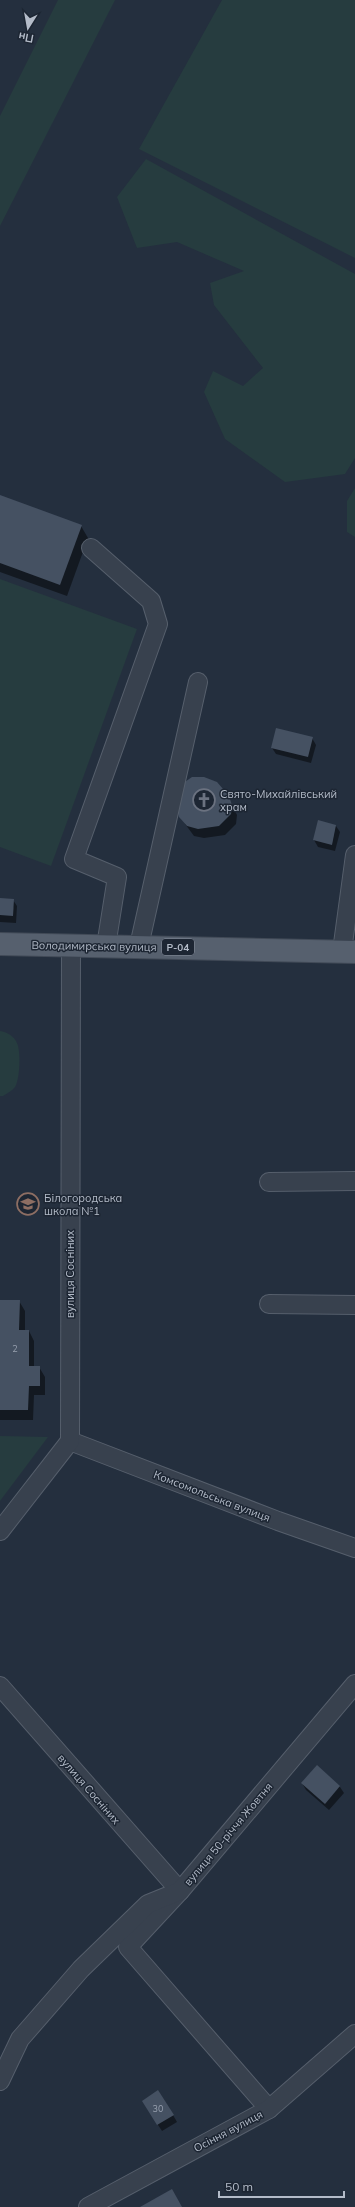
<svg xmlns="http://www.w3.org/2000/svg" width="355" height="2207" font-family="Mulish,sans-serif">
	<style>
		.green { fill: #263c3f }
		.shadow { fill: #0007 }
		.building { fill: #455162 }
		.lines { fill: none; stroke-linecap: round; stroke-linejoin: round }
		.minor-casing { stroke: #565f6c; stroke-width: 20 }
		.major-casing { stroke: #414a57; stroke-width: 24 }
		.minor { stroke: #38414e; stroke-width: 18 }
		.major { stroke: #56606e; stroke-width: 22 }
		.labels { text-anchor: middle; dominant-baseline: central; stroke-width: 3; stroke-linejoin: round; paint-order: stroke }
		.number-label { font-size: 9px; fill: #98a1af }
		.shield { fill: #1d2633; stroke: #878f9c; stroke-width: 1 }
		.shield-label { font-size: 10px; font-weight: bold; fill: #b4bcc9 }
		.poi-label { font-size: 11px; fill: #b4bcc9; stroke: #1d2633; text-anchor: start }
		.street-label { font-size: 11px; fill: #b4bcc9; stroke: #1d2633 }
	</style>
	<rect width="100%" height="100%" fill="#242f3e"/>
	<g class="green">
		<polygon points="58,0 115,0 0,226 0,116"/>
		<polygon points="222,0 355,0 355,258 139,149"/>
		<polygon points="146,159 355,274 355,458 345,474 285,482 225,439 204,392 213,371 243,386 263,368 214,305 210,283 244,271 177,242 137,248 117,197"/>
		<polygon points="355,488 355,537 347,532 347,501"/>
		<polygon points="0,579 137,629 51,866 0,847"/>
		<path d="M0,1031C7,1032 14,1036 17,1043C21,1051 20,1080 15,1087C12,1091 7,1093 3,1096H0Z"/>
		<polygon points="0,1436 48,1437 0,1501"/>
	</g>
	<g class="shadow">
		<polygon points="0,496 81,526 88,538 67,596 0,572"/>
		<polygon points="312,738 316,745 311,763 276,754 272,748"/>
		<polygon points="228,796 237,815 236,824 225,835 204,838 194,836 180,817"/>
		<polygon points="336,826 340,832 335,851 318,847 314,840"/>
		<polygon points="0,899 13,900 17,906 16,923 0,922"/>
		<polygon points="0,1301 19,1301 25,1311 25,1331 29,1331 34,1341 34,1367 39,1367 45,1377 45,1395 34,1395 33,1420 0,1420"/>
		<polygon points="317,1766 340,1787 344,1793 329,1810 306,1790 302,1783"/>
		<polygon points="147,2108 173,2115 177,2122 162,2131"/>
	</g>
	<g class="building">
		<polygon points="0,495 82,525 60,585 0,563"/>
		<polygon points="276,728 313,737 308,757 271,748"/>
		<polygon points="192,777 204,777 217,782 229,796 232,805 231,814 219,826 198,829 187,826 179,817 176,804 182,784"/>
		<polygon points="318,820 336,825 332,845 313,840"/>
		<polygon points="0,898 14,899 13,916 0,915"/>
		<polygon points="0,1300 20,1300 19,1330 29,1330 29,1366 40,1366 40,1386 29,1386 28,1410 0,1410"/>
		<polygon points="317,1765 340,1786 325,1804 301,1783"/>
		<polygon points="158,2090 174,2115 157,2125 142,2101"/>
		<polygon points="172,2189 182,2207 140,2207"/>
	</g>
	<g class="lines">
		<g class="minor-casing">
			<g id="minor">
				<polyline points="91,548 151,601 158,624 74,859 117,877 106,946"/>
				<polyline points="139,946 198,682"/>
				<polyline points="342,951 355,855"/>
				<polyline points="269,1182 355,1181"/>
				<polyline points="269,1304 355,1305"/>
				<polyline points="70,1441 278,1521 355,1548"/>
				<polyline points="0,1531 70,1441 71,945"/>
				<polyline points="0,1686 180,1891 128,1947 269,2109"/>
				<polyline points="0,2081 20,2039 81,1969 148,1904 180,1891 355,1684"/>
				<polyline points="88,2207 269,2109 355,2034"/>
			</g>
		</g>
		<g class="major-casing">
			<polyline id="major" points="0,944 355,952"/>
		</g>
		<use href="#minor" class="minor"/>
		<use href="#major" class="major"/>
	</g>
	<defs>
		<g id="church-ring" transform="scale(1.15)"><circle r="9.5" fill="#1d2633" stroke="#6b7280" stroke-width="1.5"/><path d="M-1.2-6h2.4v3.5h3.3v2.4h-3.3V6h-2.4V-.1h-3.3v-2.4h3.3Z" fill="#6b7280"/></g>
		<g id="school-ring" transform="scale(1.15)"><circle r="9.5" fill="#1d2633" stroke="#8d6e63" stroke-width="1.5"/><path d="M0-5L7-2L0 1L-7-2ZM-4 1L0 2.5L4 1V4Q0 6-4 4Z" fill="#8d6e63"/></g>
	</defs>
	<g fill-rule="evenodd">
		<use href="#church-ring" x="204" y="800"/>
		<use href="#school-ring" x="28" y="1204"/>
	</g>
	<g class="labels">
		<g class="number-label">
			<text x="15" y="1348">2</text>
			<text x="158" y="2108">30</text>
		</g>
		<rect class="shield" x="162" y="939" width="32" height="16" rx="3"/>
		<g class="shield-label">
			<text x="178" y="947">Р-04</text>
		</g>
		<g class="poi-label">
			<text x="220" y="794">Свято-Михайлівський<tspan x="220" dy="13">храм</tspan></text>
			<text x="44" y="1198">Білогородська<tspan x="44" dy="13">школа №1</tspan></text>
		</g>
		<g class="street-label">
			<text transform="translate(94 946) rotate(1)">Володимирська вулиця</text>
			<text transform="translate(70 1274) rotate(-90)">вулиця Сосніних</text>
			<text transform="translate(212 1496) rotate(21)">Комсомольська вулиця</text>
			<text transform="translate(89 1789) rotate(49)">вулиця Сосніних</text>
			<text transform="translate(228 1834) rotate(-50)">вулиця 50-річчя Жовтня</text>
			<text transform="translate(228 2131) rotate(-28)">Осіння вулиця</text>
		</g>
	</g>
	<g transform="translate(28 28) rotate(191)" stroke="#1d2633" stroke-width="3" paint-order="stroke">
	<path d="M0-3L7 15L0 10L-7 15Z" fill="#b4bcc9"/>
	<text y="-6" font-size="11" font-weight="bold" text-anchor="middle" fill="#b4bcc9">Пн</text>
	</g>
	<path d="M219 2191v6h125v-6" fill="none" stroke="#b4bcc9" stroke-width="2"/>
	<text x="225" y="2191" font-size="12" fill="#b4bcc9" stroke="#1d2633" stroke-width="3" paint-order="stroke">50 m</text>
</svg>
